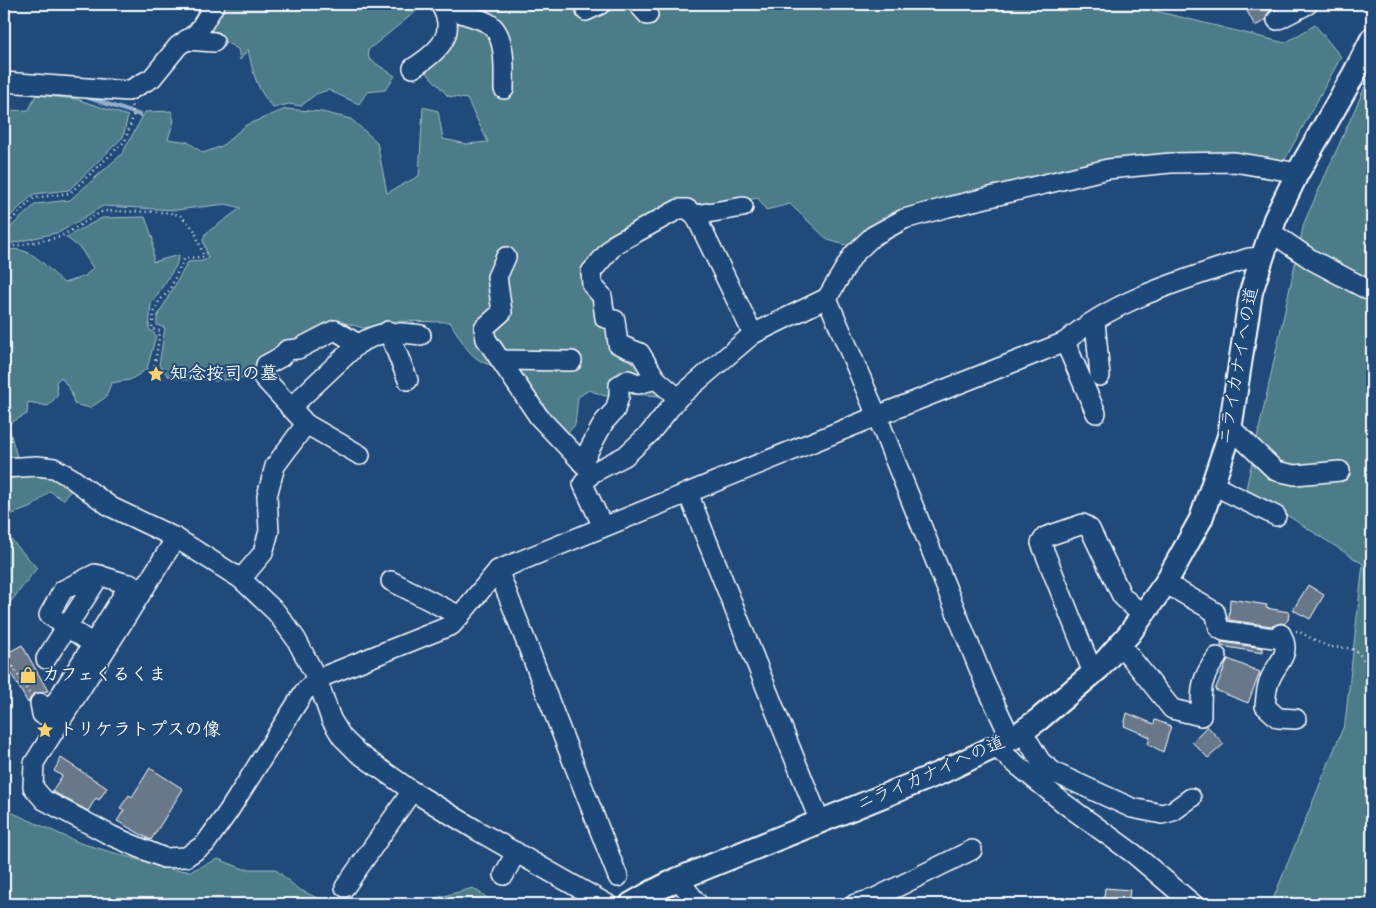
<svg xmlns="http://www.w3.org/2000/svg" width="1376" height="908" font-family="Kalam,'Klee One',sans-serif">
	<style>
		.green { fill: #4c7c87; stroke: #a6bec3 }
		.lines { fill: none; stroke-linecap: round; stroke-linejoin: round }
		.stream { stroke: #93b0cb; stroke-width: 4 }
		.building { fill: #697888; stroke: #fff }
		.minor-casing { stroke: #fff; stroke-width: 22 }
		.major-casing { stroke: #fff; stroke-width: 26 }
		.path { stroke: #fff; stroke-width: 2.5; stroke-dasharray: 1 4; stroke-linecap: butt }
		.minor { stroke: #1f4a7a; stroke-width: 19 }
		.major { stroke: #1f4a7a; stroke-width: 22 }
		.labels { text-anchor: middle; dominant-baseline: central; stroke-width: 4; stroke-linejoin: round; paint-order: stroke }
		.street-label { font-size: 18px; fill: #fff; stroke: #1f4a7a }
		.poi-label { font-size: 18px; font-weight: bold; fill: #fff; stroke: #1f4a7a; text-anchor: start }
	</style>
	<rect width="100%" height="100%" fill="#1f4a7a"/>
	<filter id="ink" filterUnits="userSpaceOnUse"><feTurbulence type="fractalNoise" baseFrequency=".02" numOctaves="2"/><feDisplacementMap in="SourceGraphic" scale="10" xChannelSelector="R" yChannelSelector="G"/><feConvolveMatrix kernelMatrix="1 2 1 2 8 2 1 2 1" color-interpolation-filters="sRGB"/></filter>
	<g filter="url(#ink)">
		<g class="green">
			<path d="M224,4H425L368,50L369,59L395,76L385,90L367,92L359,104L328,90L316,94L301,106L289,104L273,108C256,88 253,73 248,49L240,60L238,49L225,42L202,35Z"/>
			<path d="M446,4H634L644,18L661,4H1128L1285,43L1315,25L1341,57L1282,165L1074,169L849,246L828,240L790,204L766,210L758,198L699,208L587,264L635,356L662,396L629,394L605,396L589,390L578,397L575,425L565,436L512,370C472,364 470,354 450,322L394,321L363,328L346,323L278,353L247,377L217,381L201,379L188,380L168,376L159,365L165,328L157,325V317L188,262L203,261L208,258L203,240L205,234L241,208L226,204L176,210L103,206L60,232L4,245V233L36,204L70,200L122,154L145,112L171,111L174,121L168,139L188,142L203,153L222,146L246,125L286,109L322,112L351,119L377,142L387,193L419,176L423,107L438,111L443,139L467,144L488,142L467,99L448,96L425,71Z"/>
			<polygon points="1372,71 1372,904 1271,904 1345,723 1363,564 1246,489 1304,223"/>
			<polygon points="36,95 76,99 128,116 123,137 69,190 34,194 4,222 4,111 29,110"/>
			<path d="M145,217L153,239V262L179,255L176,266L151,304L149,329L156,335L147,369L130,380L111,383L106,397L90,408L74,404L71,391L61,377L56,382L58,395L48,406L28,402L27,414L8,424L18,461L4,462V251C31,243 46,268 64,283L85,276L93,268L81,249L66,237L102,218Z"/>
			<polygon points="39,475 55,478 72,489 63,500 50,491 32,507 4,517 8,536 37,568 5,609 4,608 4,477"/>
			<polygon points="4,809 80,843 174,870 191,871 218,859 244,869 275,869 298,889 324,901 344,904 4,904"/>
			<polygon points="473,888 496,904 424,904 433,899"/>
		</g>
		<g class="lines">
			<polyline class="stream" points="83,96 140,115"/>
		</g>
		<g class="building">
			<polygon points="1259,4 1284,4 1271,10 1267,14 1266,20 1255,26 1247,11"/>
			<polygon points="1308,585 1324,595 1310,619 1293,610"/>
			<polygon points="1230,599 1267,605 1266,608 1289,612 1288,620 1284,624 1281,623 1272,626 1229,620"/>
			<polygon points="1221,642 1263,648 1263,653 1221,646"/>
			<polygon points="22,645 48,691 33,694 28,703 4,661 4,655"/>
			<polygon points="1228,659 1260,672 1248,703 1215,690"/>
			<polygon points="1127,713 1154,724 1155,720 1171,726 1163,752 1148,744 1150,737 1124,726"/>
			<polygon points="1207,726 1224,744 1208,758 1192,742"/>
			<polygon points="61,758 107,788 99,800 96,798 88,811 52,791 62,776 54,771"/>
			<polygon points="150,768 183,789 151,840 117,821 124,810 120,808 129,795 132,797"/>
			<polygon points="1105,888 1130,890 1128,904 1103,904"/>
		</g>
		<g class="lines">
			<g class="minor-casing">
				<g id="minor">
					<path d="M442,4C456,14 473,15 488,23C507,34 504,71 504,89"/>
					<polyline points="638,4 648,15"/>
					<polyline points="586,11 601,4"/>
					<polyline points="1277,20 1308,4"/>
					<polyline points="186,40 214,42"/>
					<path d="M413,68C438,52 459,34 440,4"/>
					<polyline points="4,82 128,91 152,78 178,46 198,32 215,4"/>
					<polyline points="695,215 743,207"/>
					<polyline points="1271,232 1312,260 1372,292"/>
					<polyline points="506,257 497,277 502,312 484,328 486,339 539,417 592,473"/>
					<polyline points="827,298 877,416 984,681 1005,726 1013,738"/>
					<polyline points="1095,321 1100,376"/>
					<polyline points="388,331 408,380"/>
					<polyline points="1065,342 1096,413"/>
					<path d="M358,344C385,329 392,332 421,335"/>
					<polyline points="502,360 572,361"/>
					<polyline points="656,379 640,353 618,344 615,320 605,318 602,296 592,285 591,272 615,244 679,209 687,209 695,215 753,334"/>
					<polyline points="290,408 358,344 335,330 298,349 287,350 281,357 266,365 263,377 306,424"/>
					<polyline points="1230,427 1276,471 1295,475 1340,471"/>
					<polyline points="582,463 604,422 615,410 619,397 619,385 628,380 638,384 656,379 678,398"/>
					<polyline points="4,468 37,466 54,468 70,477 111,507 176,538 241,579 276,612 296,639 317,679 331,719 342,737 358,753 412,791 478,831 607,904"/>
					<polyline points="1213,485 1276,516"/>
					<polyline points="688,493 820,822"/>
					<polyline points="603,527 583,484 592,473 625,456 649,434 678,398 753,334 827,298 853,255 873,236 904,219 948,207 1108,169 1171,163 1234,162 1287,171 1297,174"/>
					<path d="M176,538L34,763L33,787L44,800L112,836L164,858L186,857L205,844L228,812L304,692L317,679L452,625L498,570L877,416L1065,342C1116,298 1187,279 1249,258L1262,257"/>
					<polyline points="498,570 618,877"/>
					<polyline points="241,579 263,553 269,531 267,496 275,466 306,424 360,455"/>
					<polyline points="391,581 460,616"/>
					<polyline points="130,584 93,644 49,615 63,590 95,574 144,589"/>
					<path d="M1165,584L1172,587L1215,612L1219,628L1224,631L1274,638L1281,634C1293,656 1275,663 1269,682C1266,689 1266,699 1265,706L1278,718L1296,719"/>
					<path d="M1120,644L1172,709L1201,716C1201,688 1200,680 1217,657"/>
					<polyline points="46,659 100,575"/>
					<polyline points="1093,673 1041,543 1045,537 1083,524 1090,529 1122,596 1143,616"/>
					<polyline points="40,703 42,714 47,716 93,644"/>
					<polyline points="1022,731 1041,762 1055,773 1132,808 1162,814 1173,811 1191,798"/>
					<polyline points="995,747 1065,804 1134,854 1193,904"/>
					<polyline points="504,875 516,852"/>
					<polyline points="678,879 698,904"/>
					<polyline points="345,887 412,791"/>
					<polyline points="855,904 873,899 972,850"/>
				</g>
			</g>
			<g class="major-casing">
				<polyline id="major" points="631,904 652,892 678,879 940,773 1013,738 1038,720 1099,668 1129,634 1165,584 1201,519 1229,436 1251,292 1275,219 1297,174 1354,74 1372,39"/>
			</g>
			<g class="path">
				<polyline points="4,227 34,198 70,193 125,141 134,114 131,104"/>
				<polyline points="4,248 60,237 103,211 164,212 180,215 194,229 204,257 185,258 176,275 170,290 159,301 154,313 152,329 160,331 154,370"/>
				<polyline points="1296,631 1298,631 1320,643 1330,647 1349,648 1358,652 1372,671"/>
				<polyline points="4,670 5,671 13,667 29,693"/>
			</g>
			<use href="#minor" class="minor"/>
			<use href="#major" class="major"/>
		</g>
	</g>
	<defs>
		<g id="sight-bare" transform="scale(1.35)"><path d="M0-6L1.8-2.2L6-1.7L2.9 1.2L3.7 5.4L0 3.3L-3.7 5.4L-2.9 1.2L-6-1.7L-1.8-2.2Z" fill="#ffd166" stroke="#1f4a7a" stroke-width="2.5" paint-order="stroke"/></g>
		<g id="shop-bare" transform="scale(1.35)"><path d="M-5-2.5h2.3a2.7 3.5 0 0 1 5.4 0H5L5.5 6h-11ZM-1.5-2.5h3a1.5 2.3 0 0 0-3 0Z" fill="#ffd166" stroke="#1f4a7a" stroke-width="2.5" paint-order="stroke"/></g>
	</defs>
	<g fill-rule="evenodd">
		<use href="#sight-bare" x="156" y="374"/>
		<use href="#shop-bare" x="28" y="675"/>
		<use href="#sight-bare" x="45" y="730"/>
	</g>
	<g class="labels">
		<g class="street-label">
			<text transform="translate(1239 366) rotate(-80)">ニライカナイへの道</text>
			<text transform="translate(931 774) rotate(-24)">ニライカナイへの道</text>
		</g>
		<g class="poi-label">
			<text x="170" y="374">知念按司の墓</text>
			<text x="42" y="675">カフェくるくま</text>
			<text x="59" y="730">トリケラトプスの像</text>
		</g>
	</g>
	<rect width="1376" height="908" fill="none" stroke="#1f4a7a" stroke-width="20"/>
	<rect x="10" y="10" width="1356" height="888" fill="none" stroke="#fff" stroke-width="2" filter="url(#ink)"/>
</svg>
